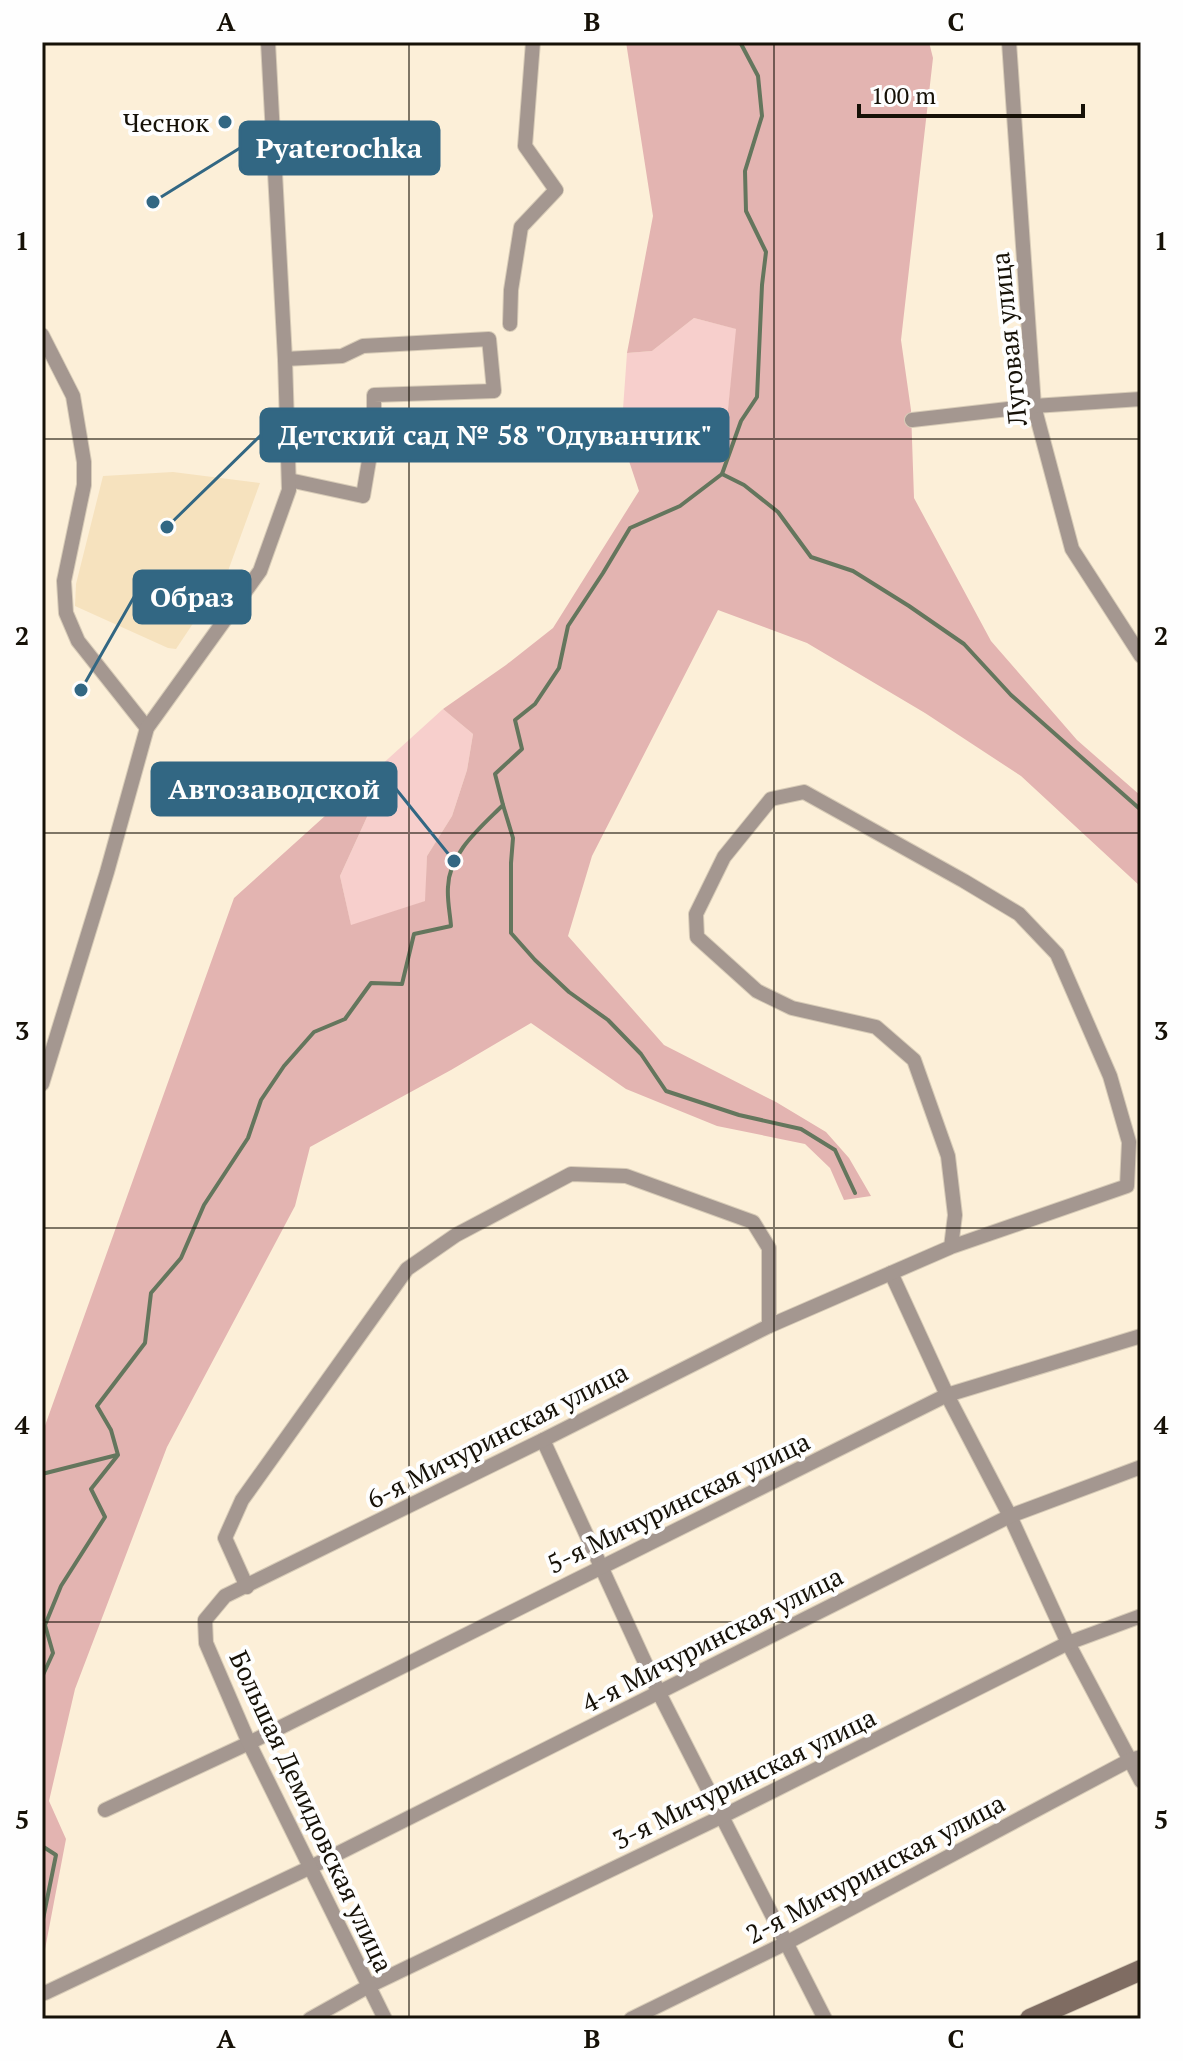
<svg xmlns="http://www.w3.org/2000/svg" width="1183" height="2061" font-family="'PT Serif',serif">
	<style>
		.built { fill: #f6e2be }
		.green { fill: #f7cfcc }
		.forest { fill: #e3b4b1 }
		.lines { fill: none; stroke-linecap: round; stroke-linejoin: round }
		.stream { stroke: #64765d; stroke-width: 4 }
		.street-casing { stroke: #d7cbb7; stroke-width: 16 }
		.secondary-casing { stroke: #d7cbb7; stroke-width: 22 }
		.street { stroke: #a49790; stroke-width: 14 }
		.secondary { stroke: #7f6c62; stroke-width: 20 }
		.grid { fill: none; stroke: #161107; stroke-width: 2; stroke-opacity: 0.55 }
		.poi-dot { fill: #326783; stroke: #fefefe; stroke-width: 3 }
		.labels { text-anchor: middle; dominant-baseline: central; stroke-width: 8; stroke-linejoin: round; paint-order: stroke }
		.poi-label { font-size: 26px; fill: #161107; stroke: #fefefe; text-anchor: end }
		.street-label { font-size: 26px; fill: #161107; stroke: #fefefe }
		.leader { fill: none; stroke: #326783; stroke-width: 3 }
		.callout-dot { fill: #326783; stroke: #fefefe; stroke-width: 3 }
		.callout { fill: #326783; stroke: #326783; stroke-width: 3 }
		.callout-label { font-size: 28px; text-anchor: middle; font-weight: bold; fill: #fff }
		.neatline { fill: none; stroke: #161107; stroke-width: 3 }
		.grid-label { font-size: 26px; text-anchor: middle; font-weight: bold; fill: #161107 }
	</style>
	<rect width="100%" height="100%" fill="#fcefd8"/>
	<polygon class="built" points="173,472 260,483 228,571 176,649 168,648 75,606 76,584 103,476"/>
	<g class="green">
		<polygon points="694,318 737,329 727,419 704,448 621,437 627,353 652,351"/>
		<polygon points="443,709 473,734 467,770 452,816 427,856 426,901 351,926 340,876 372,806 346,797"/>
	</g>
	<polygon class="forest" points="626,42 929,42 933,58 901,340 911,410 914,498 991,641 1077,740 1141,796 1141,887 1021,776 925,713 807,643 718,610 592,856 568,936 664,1045 776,1102 826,1132 849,1158 871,1196 844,1200 830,1168 805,1144 717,1126 626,1089 531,1023 451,1070 310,1147 295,1206 167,1447 75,1689 49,1801 66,1839 42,1965 42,1434 234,898 346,797 372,806 340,876 351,925 425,901 427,856 452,816 467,770 473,734 443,709 506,665 553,628 639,491 621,437 704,448 727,419 736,329 694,318 652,351 627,353 653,216"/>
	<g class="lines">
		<g class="stream">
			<polyline points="722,474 744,485 778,512 811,557 853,571 909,606 964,644 1011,695 1141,810"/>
			<polyline points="503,805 513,838 511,863 511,933 535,960 569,992 608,1020 641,1054 666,1091 739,1115 801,1129 835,1150 855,1193"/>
			<polyline points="42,1474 117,1455"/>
			<path d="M42,1677L53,1653L45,1625L61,1586L105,1517L91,1489L118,1455L111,1430L97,1406L145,1343L151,1293L181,1258L204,1205L248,1138L261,1100L284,1066L314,1032L345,1019L371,983L402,984L414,934L451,926C450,913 447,900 448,887C449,853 480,828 503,805L495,774L522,749L515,720L535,704L559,668L568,626L603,573L630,528L680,506L722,474L741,421L757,397L762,285L766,252L746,211L745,171L762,116L758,76L740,42"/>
			<polyline points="42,1846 56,1855 42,1924"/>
		</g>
		<g class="street-casing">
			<g id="street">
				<polyline points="1009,42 1034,406 1072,549 1141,656"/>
				<polyline points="510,324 511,290 521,227 556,190 525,146 533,42"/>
				<polyline points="42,335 73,396 84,462 84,485 64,581 66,613 78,641 147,728"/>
				<polyline points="285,359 342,356 363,346 489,339 494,391 374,395 374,431 363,496 289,480"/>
				<polyline points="912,420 1034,406 1141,399"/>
				<polyline points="374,431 502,423"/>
				<polyline points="42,1084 107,872 147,728 260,571 289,490 285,359 268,42"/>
				<polyline points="891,1273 947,1395 1010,1516 1068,1643 1141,1781"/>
				<polyline points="543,1440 659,1693 825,2019"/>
				<polyline points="247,1587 225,1538 242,1500 407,1269 456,1235 571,1174 626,1176 753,1222 769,1248 769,1326"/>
				<polyline points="105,1810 249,1743 947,1395 1141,1336"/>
				<polyline points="45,1993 311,1867 1010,1516 1141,1467"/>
				<polyline points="310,2019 369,1986 723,1816 1068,1643 1141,1616"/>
				<polyline points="385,2019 249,1743 206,1643 205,1620 225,1596 543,1440 769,1326 951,1247 1127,1186 1129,1142 1110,1076 1057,954 1019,914 964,881 804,792 771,799 724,857 696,914 697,937 757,991 792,1008 876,1027 914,1060 948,1156 955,1215 951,1247"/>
				<polyline points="631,2019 786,1943 1130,1760 1141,1757"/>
			</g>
		</g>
		<g class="secondary-casing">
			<polyline id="secondary" points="1030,2019 1141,1970"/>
		</g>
		<use href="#street" class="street"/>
		<use href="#secondary" class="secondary"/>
	</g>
	<path class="grid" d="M409,42V2019M774,42V2019M42,439H1141M42,833H1141M42,1228H1141M42,1622H1141"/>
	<circle class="poi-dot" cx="225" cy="122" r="8"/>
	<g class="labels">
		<g class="poi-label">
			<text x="209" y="122">Чеснок</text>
		</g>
		<g class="street-label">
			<text transform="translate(1008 339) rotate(-96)">Луговая улица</text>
			<text transform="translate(497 1435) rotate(-27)">6-я Мичуринская улица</text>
			<text transform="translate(678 1502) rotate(-26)">5-я Мичуринская улица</text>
			<text transform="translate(712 1639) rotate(-27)">4-я Мичуринская улица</text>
			<text transform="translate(744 1778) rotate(-26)">3-я Мичуринская улица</text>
			<text transform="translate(312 1811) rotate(65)">Большая Демидовская улица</text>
			<text transform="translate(875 1868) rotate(-28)">2-я Мичуринская улица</text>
		</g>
	</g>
	<path class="leader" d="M153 202L240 148M167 527L261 435M81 690L134 597M454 861L396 789"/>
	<g class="callout-dot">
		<circle cx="153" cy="202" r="8"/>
		<circle cx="167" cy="527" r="8"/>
		<circle cx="81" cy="690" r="8"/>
		<circle cx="454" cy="861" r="8"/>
	</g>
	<g class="callout">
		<rect x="240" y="122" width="199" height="52" rx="8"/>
		<rect x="261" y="409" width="467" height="52" rx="8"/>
		<rect x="134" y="571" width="116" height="52" rx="8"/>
		<rect x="152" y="763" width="244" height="52" rx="8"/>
	</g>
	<g class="callout-label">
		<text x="339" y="158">Pyaterochka</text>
		<text x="495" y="445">Детский сад № 58 "Одуванчик"</text>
		<text x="192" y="607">Образ</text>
		<text x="274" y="799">Автозаводской</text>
	</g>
	<rect width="1183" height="2061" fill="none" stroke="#fefefe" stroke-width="88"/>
	<path d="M859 104v12h224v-12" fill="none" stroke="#161107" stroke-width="4"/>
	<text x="871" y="104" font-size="24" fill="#161107" stroke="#fefefe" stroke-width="6" paint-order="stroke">100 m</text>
	<rect x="44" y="44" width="1095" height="1973" class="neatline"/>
	<g class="grid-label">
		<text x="226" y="31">A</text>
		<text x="592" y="31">B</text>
		<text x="956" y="31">C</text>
		<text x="22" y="250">1</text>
		<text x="1161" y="250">1</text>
		<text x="22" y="645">2</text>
		<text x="1161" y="645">2</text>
		<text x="22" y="1040">3</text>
		<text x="1161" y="1040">3</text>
		<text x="22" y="1434">4</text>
		<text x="1161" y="1434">4</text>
		<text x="22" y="1829">5</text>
		<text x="1161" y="1829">5</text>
		<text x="226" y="2048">A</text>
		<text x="592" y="2048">B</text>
		<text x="956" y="2048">C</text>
	</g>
</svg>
